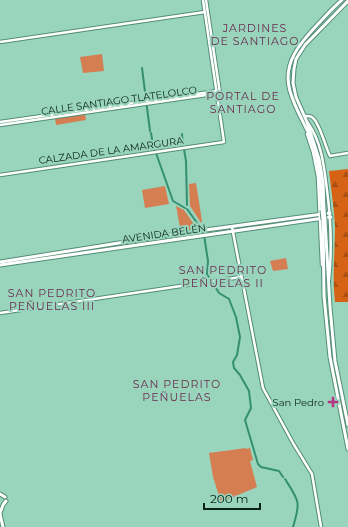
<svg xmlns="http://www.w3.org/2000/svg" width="348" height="527" viewBox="0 0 348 527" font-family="Montserrat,sans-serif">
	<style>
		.forest { fill: url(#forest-firs) }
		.park { fill: #d57e51 }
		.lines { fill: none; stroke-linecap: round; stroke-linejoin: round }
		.canal { stroke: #349071; stroke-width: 2 }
		.tertiary-casing { stroke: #538d77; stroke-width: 4.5 }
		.secondary-casing { stroke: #538d77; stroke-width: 5 }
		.tertiary { stroke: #fff; stroke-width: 2.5 }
		.secondary { stroke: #fff; stroke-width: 3 }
		.secondary-bridge-casing { stroke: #538d77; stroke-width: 5; stroke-linecap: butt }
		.secondary-bridge { stroke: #fff; stroke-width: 3 }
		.poi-dot { fill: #b53683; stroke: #99d5bd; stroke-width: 1.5 }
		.labels { text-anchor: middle; stroke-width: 4; stroke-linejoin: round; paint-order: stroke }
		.street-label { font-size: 10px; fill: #0a231a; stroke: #99d5bd }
		.poi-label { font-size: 10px; fill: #0a231a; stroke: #99d5bd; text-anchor: end }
		.neighbourhood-label { font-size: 11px; letter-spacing: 1px; fill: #6b2d50; stroke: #99d5bd }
	</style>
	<defs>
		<pattern id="forest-firs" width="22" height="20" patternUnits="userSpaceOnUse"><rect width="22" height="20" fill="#d66215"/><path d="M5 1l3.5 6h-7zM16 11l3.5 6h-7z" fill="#ac5012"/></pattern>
	</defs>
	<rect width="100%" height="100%" fill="#99d5bd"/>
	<!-- forest -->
	<path class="forest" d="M348,169V302H335C332,277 335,252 335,226C334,208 331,189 329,171Z"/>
	<!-- park -->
	<g class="park">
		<polygon points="102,54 104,71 83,73 80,57"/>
		<polygon points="85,114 86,120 56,125 55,118"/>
		<polygon points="196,183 202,221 201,223 190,206 189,184"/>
		<polygon points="165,186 169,204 145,208 142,190"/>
		<polygon points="176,206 184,210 198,230 181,233"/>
		<polygon points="286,258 288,269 273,271 270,261"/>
		<polygon points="246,448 246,449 250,448 253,460 250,461 257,487 221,502 213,477 209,453"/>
	</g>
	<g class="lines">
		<!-- canal -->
		<g class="canal">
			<polyline points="142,68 150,131"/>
			<polyline points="151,133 154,151"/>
			<polyline points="182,134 183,145"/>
			<polyline points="184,149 186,161 187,205"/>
			<polyline points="156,153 173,201 185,208"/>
			<polyline points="187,209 203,231"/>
			<polyline points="204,235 208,261 207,274 219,293 229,299 236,317 240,337 237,355 233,362 234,368 240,375 249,391 251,408 245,420 258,464 261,467 279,471 283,477"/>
			<path d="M285,479C299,501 301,501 293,527"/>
		</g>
		<!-- tertiary casing -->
		<g class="tertiary-casing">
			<g id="tertiary">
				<polyline points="0,42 205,12"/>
				<path d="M304,116C308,116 311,115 313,118C320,124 325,146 330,156L348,153"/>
				<polyline points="0,122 217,91"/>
				<path d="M308,123C322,143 324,166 327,190C331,220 332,249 329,280"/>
				<polyline points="0,125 220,93 206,0"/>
				<polyline points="307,134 313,152 318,177 322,265"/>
				<polyline points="0,175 224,142 203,0"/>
				<polyline points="232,227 263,388 293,443 312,474 321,527"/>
				<polyline points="0,313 241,277"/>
			</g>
		</g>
		<!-- secondary casing -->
		<g class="secondary-casing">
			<g id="secondary">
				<path d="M322,210C321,187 320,163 312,141C305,124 295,109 290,91C282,63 300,43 318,24C326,16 333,7 342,0"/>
				<polyline points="324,210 323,182 319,159 307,122 296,97 293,83 294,69 296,59 305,45 348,1"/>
				<polyline points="323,220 324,296 330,357 348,449"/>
				<polyline points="325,220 330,307 335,361 348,425"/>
				<polyline points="0,262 169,235 330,213"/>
				<polyline points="0,265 331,217"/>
				<polyline points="0,494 5,497"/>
				<polyline points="0,513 3,505 6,501"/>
				<polyline points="0,514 3,527"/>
			</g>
		</g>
		<!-- tertiary -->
		<use href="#tertiary" class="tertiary"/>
		<!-- secondary -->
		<use href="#secondary" class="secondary"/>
		<!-- secondary-bridge casing -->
		<g class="secondary-bridge-casing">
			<g id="secondary-bridge">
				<polyline points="322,210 323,220"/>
				<polyline points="324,210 325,220"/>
			</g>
		</g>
		<!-- secondary-bridge -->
		<use href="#secondary-bridge" class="secondary-bridge"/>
	</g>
	<!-- markers -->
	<path class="poi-dot" d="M331 396h4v4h4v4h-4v4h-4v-4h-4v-4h4z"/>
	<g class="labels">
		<!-- street labels -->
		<g class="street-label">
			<text transform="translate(119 100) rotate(-8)" y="4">CALLE SANTIAGO TLATELOLCO</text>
			<text transform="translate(111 150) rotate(-8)" y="4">CALZADA DE LA AMARGURA</text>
			<text transform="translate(164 233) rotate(-8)" y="4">AVENIDA BELÉN</text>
		</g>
		<!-- poi labels -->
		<g class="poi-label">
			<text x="324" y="406">San Pedro</text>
		</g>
		<!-- neighbourhood labels -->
		<g class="neighbourhood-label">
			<text x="255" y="32">JARDINES<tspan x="255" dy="13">DE SANTIAGO</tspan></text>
			<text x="243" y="100">PORTAL DE<tspan x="243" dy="13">SANTIAGO</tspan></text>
			<text x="223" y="274">SAN PEDRITO<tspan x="223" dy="13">PEÑUELAS II</tspan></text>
			<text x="52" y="297">SAN PEDRITO<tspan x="52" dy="13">PEÑUELAS III</tspan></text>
			<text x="177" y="388">SAN PEDRITO<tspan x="177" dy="13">PEÑUELAS</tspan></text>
		</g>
	</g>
	<!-- scale -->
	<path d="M204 503v6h56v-6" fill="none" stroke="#0a231a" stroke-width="2"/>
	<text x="210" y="503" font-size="12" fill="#0a231a" stroke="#99d5bd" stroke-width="3" paint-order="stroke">200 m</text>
</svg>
